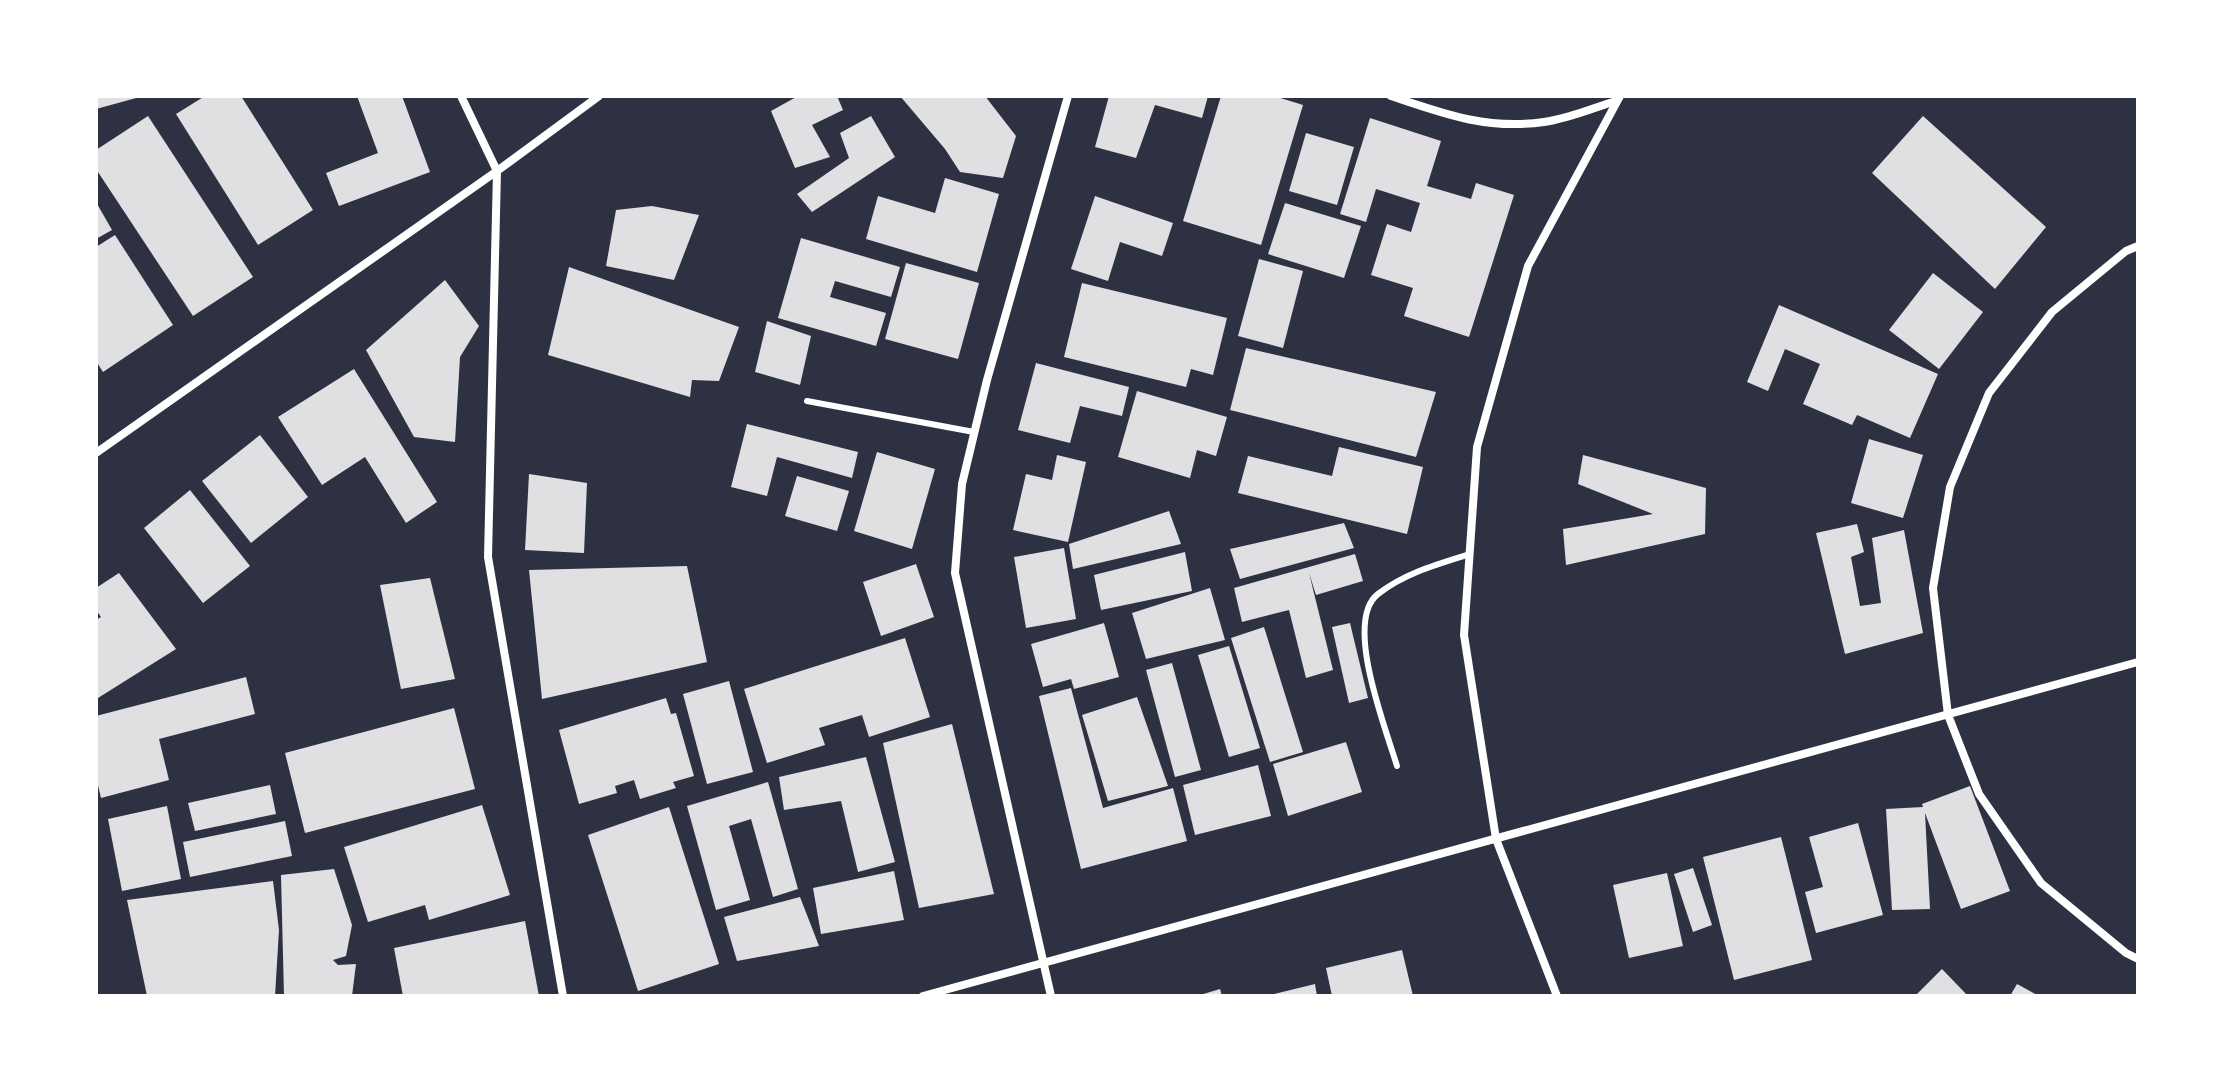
<svg xmlns="http://www.w3.org/2000/svg" width="2234" height="1092" viewBox="0 0 2234 1092" font-family="'Varela Round',sans-serif">
	<style>
		.building { fill: #e0e0e3 }
		.lines { fill: none; stroke-linecap: round; stroke-linejoin: round }
		.service { stroke: #fff; stroke-width: 6 }
		.minor { stroke: #fff; stroke-width: 8 }
	</style>
	<rect width="100%" height="100%" fill="#2d3142"/>
	<!-- building -->
	<g class="building">
		<polygon points="96,96 140,96 140,97 96,109"/>
		<polygon points="205,96 241,96 313,210 258,245 176,114"/>
		<polygon points="357,96 402,96 430,172 339,206 326,173 378,153"/>
		<polygon points="798,96 837,96 843,110 812,125 830,157 795,168 771,111"/>
		<polygon points="900,96 985,96 1016,136 1003,178 960,172 945,149"/>
		<polygon points="1109,96 1208,96 1202,118 1155,105 1136,158 1095,147"/>
		<polygon points="1221,96 1274,96 1303,105 1261,245 1183,221"/>
		<polygon points="148,116 253,277 193,316 96,169 96,150"/>
		<polygon points="871,116 895,157 812,212 797,194 849,158 840,133"/>
		<polygon points="1923,116 2046,227 1995,289 1872,173"/>
		<polygon points="1370,118 1441,141 1427,186 1471,199 1476,183 1514,195 1469,337 1404,316 1413,288 1371,275 1387,224 1411,232 1420,203 1376,189 1366,222 1340,214"/>
		<polygon points="1306,133 1354,147 1337,205 1289,191"/>
		<polygon points="945,178 999,194 977,272 866,239 878,196 935,213"/>
		<polygon points="1095,196 1173,223 1162,256 1120,242 1108,281 1071,269"/>
		<polygon points="96,202 112,230 96,239"/>
		<polygon points="1285,203 1361,226 1344,278 1268,254"/>
		<polygon points="652,206 699,215 674,280 606,266 616,210"/>
		<polygon points="115,235 173,325 103,372 96,361 96,247"/>
		<polygon points="801,238 900,267 891,297 835,281 830,297 886,313 876,346 778,318"/>
		<polygon points="1259,259 1303,271 1283,348 1238,336"/>
		<polygon points="906,263 979,283 958,359 885,339"/>
		<polygon points="569,267 739,327 719,381 692,380 690,397 548,355"/>
		<polygon points="1933,273 1983,312 1939,369 1889,330"/>
		<polygon points="445,280 479,326 460,357 455,442 414,437 366,350"/>
		<polygon points="1082,283 1227,318 1213,375 1191,369 1186,387 1064,357"/>
		<polygon points="1779,305 1938,374 1910,438 1857,415 1852,425 1803,404 1820,364 1785,349 1768,391 1747,382"/>
		<polygon points="767,321 811,336 800,385 755,372"/>
		<polygon points="1246,348 1436,392 1416,457 1230,410"/>
		<polygon points="1036,363 1129,387 1122,416 1080,406 1070,443 1018,430"/>
		<polygon points="354,369 437,502 406,523 365,457 322,485 278,417"/>
		<polygon points="1137,391 1227,417 1216,456 1197,450 1190,478 1118,457"/>
		<polygon points="747,424 858,452 852,478 777,457 767,496 731,487"/>
		<polygon points="260,435 308,497 251,543 202,481"/>
		<polygon points="1869,439 1923,455 1903,518 1851,503"/>
		<polygon points="1339,447 1423,467 1407,534 1238,493 1248,456 1332,476"/>
		<polygon points="877,452 935,469 912,549 854,531"/>
		<polygon points="1057,455 1086,462 1068,542 1013,530 1026,474 1052,480"/>
		<polygon points="1583,455 1706,488 1705,534 1566,565 1563,529 1653,514 1578,484"/>
		<polygon points="529,474 587,483 584,553 525,550"/>
		<polygon points="797,476 849,491 837,531 785,516"/>
		<polygon points="190,490 250,566 203,603 144,528"/>
		<polygon points="1169,511 1181,544 1073,569 1069,544"/>
		<polygon points="1344,523 1354,548 1240,579 1230,549"/>
		<polygon points="1857,524 1864,552 1851,557 1860,606 1881,603 1872,538 1904,530 1923,633 1845,654 1816,533"/>
		<polygon points="1064,548 1076,619 1026,628 1014,557"/>
		<polygon points="1185,552 1192,591 1101,610 1094,575"/>
		<polygon points="1355,554 1363,581 1316,595 1309,573 1333,670 1306,678 1289,610 1242,622 1234,588"/>
		<polygon points="916,564 934,617 881,636 863,582"/>
		<polygon points="687,566 707,662 542,699 529,570"/>
		<polygon points="119,573 176,649 98,698 96,694 96,620 101,617 96,610 96,588"/>
		<polygon points="430,578 455,679 401,689 380,585"/>
		<polygon points="1210,588 1225,640 1146,659 1132,613"/>
		<polygon points="1104,623 1119,677 1074,689 1071,679 1043,687 1031,644"/>
		<polygon points="1350,623 1368,698 1349,703 1332,627"/>
		<polygon points="1264,627 1303,752 1270,762 1231,638"/>
		<polygon points="905,638 930,717 869,737 862,715 819,728 825,745 767,763 744,689"/>
		<polygon points="1229,646 1260,748 1229,757 1198,655"/>
		<polygon points="1172,663 1201,770 1175,777 1146,670"/>
		<polygon points="246,677 255,714 159,739 169,780 101,798 96,777 96,716"/>
		<polygon points="729,681 753,772 707,784 683,694"/>
		<polygon points="1071,688 1103,808 1173,788 1187,841 1081,869 1039,696"/>
		<polygon points="1137,697 1168,786 1108,801 1082,715"/>
		<polygon points="666,698 671,714 676,713 694,776 673,782 676,788 640,799 634,780 615,786 617,793 579,804 559,730"/>
		<polygon points="454,708 475,789 305,833 285,753"/>
		<polygon points="952,724 994,894 919,908 883,743"/>
		<polygon points="1346,742 1362,792 1288,816 1273,764"/>
		<polygon points="866,757 895,862 858,872 841,801 784,810 779,777"/>
		<polygon points="1258,765 1271,816 1195,835 1183,785"/>
		<polygon points="768,782 798,889 773,897 751,819 729,826 750,900 716,910 687,806"/>
		<polygon points="270,785 276,814 195,831 188,803"/>
		<polygon points="1970,786 2010,891 1961,909 1925,813 1930,909 1892,910 1886,809 1923,807 1922,804"/>
		<polygon points="482,805 510,895 429,920 425,905 368,922 344,847"/>
		<polygon points="167,806 181,879 122,891 108,819"/>
		<polygon points="669,807 719,964 638,991 588,835"/>
		<polygon points="285,821 292,856 190,877 183,842"/>
		<polygon points="1858,823 1883,915 1816,933 1805,892 1823,887 1809,837"/>
		<polygon points="1781,837 1812,960 1734,980 1703,857"/>
		<polygon points="1693,868 1712,925 1693,932 1674,874"/>
		<polygon points="334,869 352,925 346,956 333,960 338,965 356,964 352,996 284,996 281,875"/>
		<polygon points="894,871 904,920 821,934 813,888"/>
		<polygon points="1667,873 1683,946 1629,958 1613,885"/>
		<polygon points="273,881 279,930 275,996 147,996 127,900"/>
		<polygon points="800,897 819,946 737,961 724,917"/>
		<polygon points="525,921 539,996 403,996 394,948"/>
		<polygon points="1402,950 1413,996 1332,996 1326,968"/>
		<polygon points="1942,969 1968,996 1915,996"/>
		<polygon points="1315,984 1317,996 1270,996 1270,995"/>
		<polygon points="2017,984 2039,996 2010,996"/>
		<polygon points="1220,989 1222,996 1201,996 1200,995"/>
	</g>
	<g class="lines">
		<!-- service -->
		<g class="service">
			<polyline points="807,401 974,432"/>
			<path d="M1397,766C1386,729 1343,621 1378,594C1405,573 1438,564 1470,554"/>
		</g>
		<!-- minor -->
		<g class="minor">
			<polyline points="461,96 497,171 488,557 563,996"/>
			<path d="M1391,96C1444,114 1487,130 1544,122C1568,119 1593,108 1616,101"/>
			<polyline points="2138,246 2126,251 2052,312 1989,393 1950,487 1933,588 1948,715 1979,794 2041,883 2126,953 2138,959"/>
			<polyline points="96,453 497,171 599,96"/>
			<polyline points="923,996 2138,662"/>
			<polyline points="1051,996 955,573 962,484 987,380 1068,96"/>
			<polyline points="1557,996 1496,839 1464,635 1477,447 1528,266 1620,96"/>
		</g>
	</g>
	<!-- border -->
	<rect width="2234" height="1092" fill="none" stroke="#ffffff" stroke-width="196"/>
</svg>
